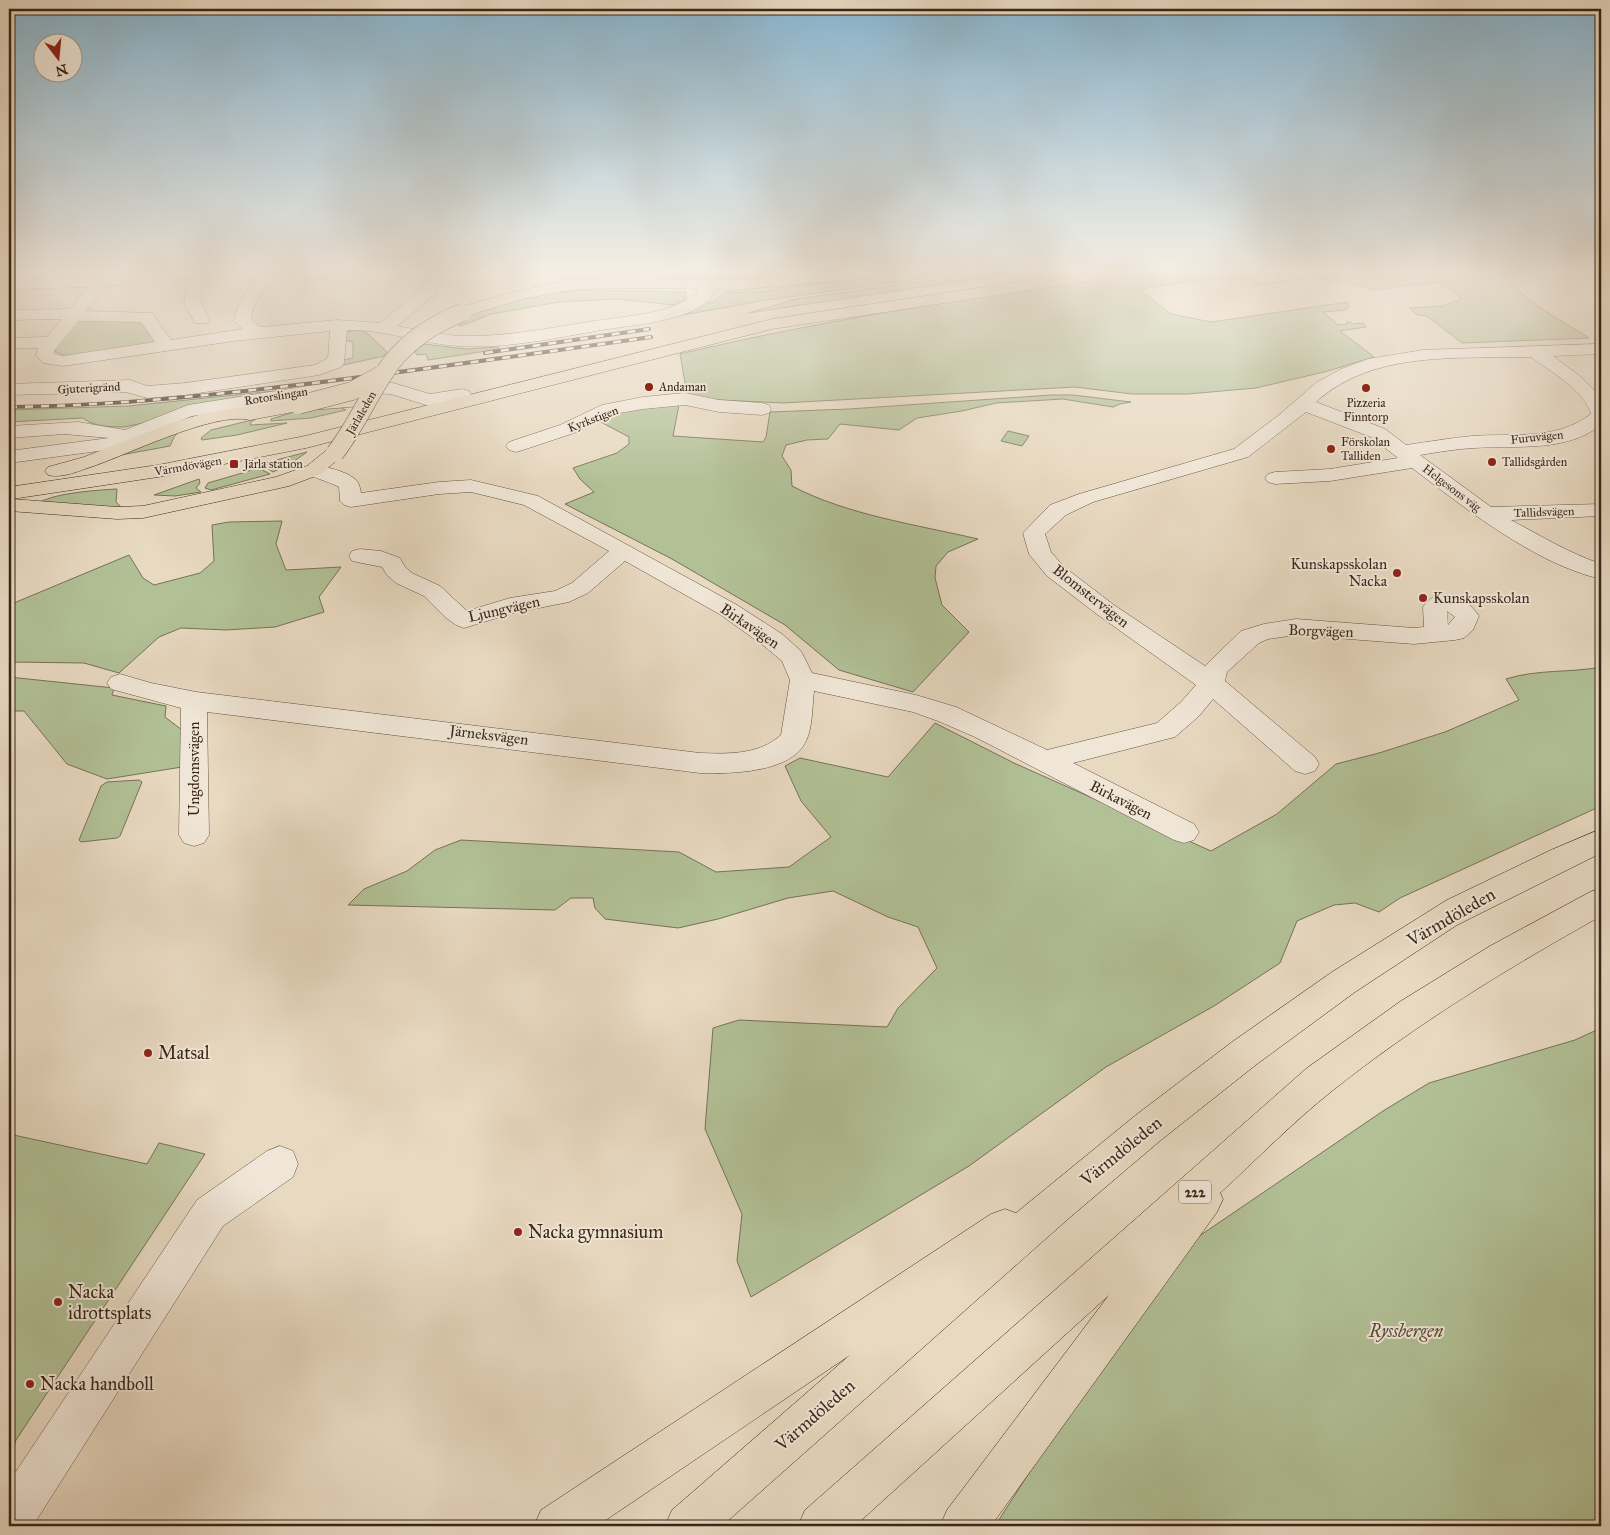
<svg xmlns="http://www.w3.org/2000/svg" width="1610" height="1535" viewBox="0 0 1610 1535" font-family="'IM FELL Great Primer',serif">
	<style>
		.green { fill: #b2c096; stroke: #757357 }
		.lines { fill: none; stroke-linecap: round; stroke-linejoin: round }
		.minor-casing { stroke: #645342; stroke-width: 1 }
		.major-casing { stroke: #382618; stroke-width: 1 }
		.highway-casing { stroke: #382618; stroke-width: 1 }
		.minor { fill: #f0e6d7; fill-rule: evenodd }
		.major { fill: #e8d9c1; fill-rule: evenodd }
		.highway { fill: #e8d9c1; fill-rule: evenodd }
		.rail-casing { stroke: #382618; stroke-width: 4 }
		.rail { stroke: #f0e6d7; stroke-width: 2.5; stroke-dasharray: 8; stroke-linecap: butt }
		.major-bridge-casing { stroke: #382618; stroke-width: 19; stroke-linecap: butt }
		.major-bridge { stroke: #e8d9c1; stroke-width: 18 }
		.poi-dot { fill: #8f2418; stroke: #f0e6d7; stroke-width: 2 }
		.labels { text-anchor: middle; stroke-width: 4; stroke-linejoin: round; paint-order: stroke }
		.far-poi-label { font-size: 12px; fill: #382618; stroke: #f0e6d7; text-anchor: start }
		.far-street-label { font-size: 12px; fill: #382618; stroke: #f0e6d7 }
		.shield { fill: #f0e6d7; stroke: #6f6051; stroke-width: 1 }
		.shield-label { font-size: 14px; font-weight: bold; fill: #382618 }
		.poi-label { font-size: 15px; fill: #382618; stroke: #f0e6d7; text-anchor: end }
		.street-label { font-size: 15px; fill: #382618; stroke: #f0e6d7 }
		.near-street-label { font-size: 18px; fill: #382618; stroke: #f0e6d7 }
		.near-poi-label { font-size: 18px; fill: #382618; stroke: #f0e6d7; text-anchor: start }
		.near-park-label { font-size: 18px; font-style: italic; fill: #564c38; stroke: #f0e6d7 }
	</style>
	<rect width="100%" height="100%" fill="#e8d9c1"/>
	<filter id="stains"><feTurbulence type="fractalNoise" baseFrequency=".004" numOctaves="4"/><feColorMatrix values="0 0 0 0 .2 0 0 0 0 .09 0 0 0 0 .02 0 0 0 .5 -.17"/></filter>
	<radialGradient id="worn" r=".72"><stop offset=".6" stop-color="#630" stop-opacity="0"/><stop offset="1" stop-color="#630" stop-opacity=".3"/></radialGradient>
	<!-- green -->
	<g class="green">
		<polygon points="634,270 631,275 622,278 593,277 562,280 562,277 604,274 606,271"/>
		<polygon points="671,270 766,270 765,272 769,277 674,279 670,275"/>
		<polygon points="941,270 984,270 767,300 650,321 704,302 714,302 725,292 765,292 779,288"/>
		<polygon points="1005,270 1037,270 748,313 796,299"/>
		<path d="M1166,270H1503C1522,302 1558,318 1589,338L1462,343L1427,316L1417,315L1409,308L1443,306L1461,299L1455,293L1438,283L1409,285L1375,290L1340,281L1309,278L1256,286L1242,277L1196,281L1139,289L1171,314L1211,322L1348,302V308L1345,310L1323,312L1338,325L1348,324L1346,322H1350L1353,324L1363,323L1366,327L1340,331L1374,357L1328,371L1256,388L1188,394H1132L1075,387L783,403L701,399L687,394L680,354C840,316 1003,293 1166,270Z"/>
		<path d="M585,290L681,292H686V299L674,305L615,299L559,302L491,314L461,326L453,323C493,301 540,294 585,290Z"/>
		<polygon points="141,319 156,338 153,344 65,356 54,351 75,323 80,320"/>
		<polygon points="359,330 367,333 387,352 384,356 339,366 343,360 353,358 353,342 344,340 346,332"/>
		<polygon points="424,344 466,349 499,347 499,349 428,360 426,354 417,355 415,352"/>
		<path d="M293,389L125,427C110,427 94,427 83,418L9,422V410L129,406Z"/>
		<path d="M1051,395H1073L1131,402L1120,404L1113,407L1063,399L996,403L962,411L917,418L899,430L840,424L828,439L807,440L786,445L782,456L791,470L792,486C847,515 918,525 978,539L948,552L936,566L935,578L942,605L969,632L913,692L839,670L785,625L672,559L565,504L594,492L580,479L573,468L617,453L629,444V437L597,420V418L632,408L679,405L673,436L763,442L766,437L770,412L849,409Z"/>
		<polygon points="339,407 346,410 311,418 271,421 271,419 298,411"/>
		<polygon points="256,419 251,422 250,425 287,423 237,435 202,440 201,438 211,430"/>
		<polygon points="181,430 174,437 170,446 121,455"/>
		<polygon points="1008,431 1029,436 1022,446 1001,441"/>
		<polygon points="307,452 293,462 273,472 261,464"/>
		<polygon points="255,466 270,474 211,490 205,488 208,483 249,471"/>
		<polygon points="199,479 200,483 196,488 201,492 175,496 154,495"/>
		<path d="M117,489L116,502L121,507L119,509L40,502C57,493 97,490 117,489Z"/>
		<polygon points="282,521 276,544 286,570 341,567 319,597 324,612 275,627 226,630 181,628 159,637 119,673 84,663 9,662 9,605 129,555 143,578 154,585 200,573 214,561 212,525 229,522"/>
		<path d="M1601,667V806L1400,898L1379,912L1355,903L1334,905L1297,921L1280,963L1214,1006L1106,1067L969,1166L751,1297L737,1261L742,1214L705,1129L713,1028L739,1020L887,1027L898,1008L937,968L918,927L888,917L833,891L788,898L718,919L678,928L605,919L595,908L593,898H571L555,910L348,905L364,889L407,871L435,850L461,840L679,852L716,872L789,867L831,837L801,801L785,766L800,758L888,777L935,723L1014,763L1211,851L1277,814L1336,764L1379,753L1445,732L1519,700L1506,679C1537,669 1570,673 1601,667Z"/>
		<polygon points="9,677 114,688 112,695 166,706 165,717 182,730 182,767 107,779 67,764 24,711 9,711"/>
		<polygon points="139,780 142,782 120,836 117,838 81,842 79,840 101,786 107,782"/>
		<polygon points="1601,1028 1601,1526 995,1526 1167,1258 1383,1111 1429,1083 1575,1040"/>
		<polygon points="9,1134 147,1164 159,1143 205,1154 16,1440 12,1451 9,1454"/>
	</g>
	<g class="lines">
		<!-- minor casing -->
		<g class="minor-casing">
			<g id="minor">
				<path d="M104,270H120L115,276L180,270H240L238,273L206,277C196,291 202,306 209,319L207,323H195L184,303L189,279L107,286L86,311L152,313L171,340L243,329L234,321C237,301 250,286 262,270H278C267,286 253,300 251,319L261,327L337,320L380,323L422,289L430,270H446L435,294L397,326C419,330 440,335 461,336C506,337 550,328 594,321C628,316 667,314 696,295L700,282H712L714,285C713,292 713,297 707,302C683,322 632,325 602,330C555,338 507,349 459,346C421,344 385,329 347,330L344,363L341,367L319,375L185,395L147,398L126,392L9,395V384L130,380L147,386L185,383L315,365L328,358L330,331L234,341L63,366L43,363L36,355L38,348H9V338L47,337L62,319L9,320V310L70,309L89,287L14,289L9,287V281L97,277ZM78,321L141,322L155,342L63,356L54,354V351Z"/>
				<polygon points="640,270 656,270 651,287 639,287 637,284"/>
				<path d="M1601,344V354L1553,356L1581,377L1601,397V425C1566,453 1515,445 1474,448C1456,449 1438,452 1420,455L1491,507L1601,504V516L1511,520C1541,536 1569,553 1601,564V579C1535,564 1465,508 1412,468L1330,481L1275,484L1268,482L1265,478L1268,474L1275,472L1330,469L1398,458L1371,437L1306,412L1248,457L1093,502L1066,515L1045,534L1051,552L1063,566L1114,605L1205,666L1241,631L1264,624L1296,619L1414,628L1424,627L1423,607C1438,584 1467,597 1479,616L1473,630L1464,638L1455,640L1414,644L1296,635L1268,639L1259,643L1227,672L1225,681L1315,757L1319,764L1315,771L1305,774L1295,771L1213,699L1199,716L1175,737L1073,763L1194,824L1199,832L1194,840L1184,843L1174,840L975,737L938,721L913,712L814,691C812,706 813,727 806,741C792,773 730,774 700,773L207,712L209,835L204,843L194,846L184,843L179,835L181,708L111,689L107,683L111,677L120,674L151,683L196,692L700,753C728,754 759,755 781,735L790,680L782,661L764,646L721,615L625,561L588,593L569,602L513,613L464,628L456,625L445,617L424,596L396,583L387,575L382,567L352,561L349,556L352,551L360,549L381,551L400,558L405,567L412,573L440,586L467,611L510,598L555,591L572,583L609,551L524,505L471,492L439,494L351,507L344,505L340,501L339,487C330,482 309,477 304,470L307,466C318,463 350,472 357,481C360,485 360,489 361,493L439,482L471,480L538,496L737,605L782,634L801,651L812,673L916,695L956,707L1047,750L1157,723L1181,702L1196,685L1098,615L1047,576L1029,554L1023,533L1050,505L1079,494L1234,449L1279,415L1317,382L1341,369L1368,359L1423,350ZM1531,357C1550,371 1585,391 1591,414C1556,441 1513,433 1472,436C1450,438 1428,442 1406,445L1385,429L1316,402C1373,350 1459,359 1531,357ZM1447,611L1455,617L1448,625Z"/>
				<polygon points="347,380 393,383 430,394 462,389 469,391 471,395 469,399 429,406 391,394 347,392 192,416 141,436 128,446 121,448 9,463 9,451 109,438 64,434 9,438 9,426 78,422 125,430 188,405"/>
				<polygon points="685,393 719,400 762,403 769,405 771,409 769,413 762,415 719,412 685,405 643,409 614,414 574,433 523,450 516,452 509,450 506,446 509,442 560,425 602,405 643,397"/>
				<polygon points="280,1146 293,1151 298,1164 293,1177 223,1226 34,1524 32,1526 9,1526 9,1482 197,1200 267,1151"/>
			</g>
		</g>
		<!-- major casing -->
		<g class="major-casing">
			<g id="major">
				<polygon points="844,270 904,270 902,273 896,275 747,289 599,288 570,290 523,299 463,317 457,316 455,312 457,308 514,292 570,280 599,278 747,279"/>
				<polygon points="1098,270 1138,270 1136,273 1130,275 772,329 306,448 158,477 12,499 117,507 143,506 276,477 307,466 328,449 335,447 342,449 345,453 321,474 289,486 143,518 117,519 9,511 9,487 158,465 305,436 772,319"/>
				<path d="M368,395L375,397L377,401L375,405L298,411L250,420C213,411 124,457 85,469C74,473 60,478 48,475L45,471L48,467L84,457L171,423L205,413L298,399Z"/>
			</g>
		</g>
		<!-- highway casing -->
		<g class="highway-casing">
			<g id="highway">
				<polygon points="1601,829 1601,853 1457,925 1355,992 1257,1064 1161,1140 1068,1219 722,1526 665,1526 672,1510 850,1355 597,1526 534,1526 541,1510 991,1214 1005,1209 1016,1213 1136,1115 1232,1042 1332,972 1447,900 1551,850"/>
				<path d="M1601,888V916C1508,968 1416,1024 1332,1091C1293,1122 1257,1159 1220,1193L1223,1199L1217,1212L991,1526H940L947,1510L1109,1295L855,1526H798L805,1510L1307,1068L1401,1001L1490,946L1590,892Z"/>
			</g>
		</g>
		<!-- minor -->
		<use href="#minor" class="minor"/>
		<!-- major -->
		<use href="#major" class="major"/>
		<!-- highway -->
		<use href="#highway" class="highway"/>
		<!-- rail casing -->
		<g class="rail-casing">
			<g id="rail">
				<polyline points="485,353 649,329"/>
				<path d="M9,407C111,406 213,395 314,383C427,369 539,353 651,337"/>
			</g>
		</g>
		<!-- rail -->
		<use href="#rail" class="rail"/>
		<!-- major-bridge casing -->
		<g class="major-bridge-casing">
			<g id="major-bridge">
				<polyline points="298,405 352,391 381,375"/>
				<path d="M335,453C357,425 370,391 392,362C410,339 436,323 463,312"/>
			</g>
		</g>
		<!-- major-bridge -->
		<use href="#major-bridge" class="major-bridge"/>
	</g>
	<!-- sky -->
	<linearGradient id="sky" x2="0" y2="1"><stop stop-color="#88b6d1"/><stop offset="0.56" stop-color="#f5eee3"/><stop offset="1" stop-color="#f5eee3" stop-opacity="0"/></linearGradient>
	<rect width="1610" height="485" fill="url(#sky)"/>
	<!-- markers -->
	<g class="poi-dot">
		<circle cx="649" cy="387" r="5"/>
		<circle cx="1366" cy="388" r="5"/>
		<circle cx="1331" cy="449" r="5"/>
		<circle cx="1492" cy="462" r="5"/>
		<rect x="229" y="459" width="10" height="10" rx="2.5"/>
		<circle cx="1397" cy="573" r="5"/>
		<circle cx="1423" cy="598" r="5"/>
		<circle cx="148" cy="1053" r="5"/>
		<circle cx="518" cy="1232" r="5"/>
		<circle cx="58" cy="1302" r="5"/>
		<circle cx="30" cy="1384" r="5"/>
	</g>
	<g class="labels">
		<!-- far-poi labels -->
		<g class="far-poi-label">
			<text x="659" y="391">Andaman</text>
			<text x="1366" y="407" text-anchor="middle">Pizzeria<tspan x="1366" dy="14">Finntorp</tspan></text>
			<text x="1341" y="446">Förskolan<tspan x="1341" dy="14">Talliden</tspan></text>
			<text x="1502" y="466">Tallidsgården</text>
			<text x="244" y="468">Järla station</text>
		</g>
		<!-- far-street labels -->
		<g class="far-street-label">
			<text transform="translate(89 388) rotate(-3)" y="4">Gjuterigränd</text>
			<text transform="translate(276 396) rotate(-9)" y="4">Rotorslingan</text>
			<text transform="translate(361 413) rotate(-60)" y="4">Järlaleden</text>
			<text transform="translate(593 419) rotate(-21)" y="4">Kyrkstigen</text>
			<text transform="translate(1537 437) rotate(-6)" y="4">Furuvägen</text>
			<text transform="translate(188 466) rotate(-10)" y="4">Värmdövägen</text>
			<text transform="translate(1452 488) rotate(37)" y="4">Helgesons väg</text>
			<text transform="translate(1544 512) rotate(-2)" y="4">Tallidsvägen</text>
		</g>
		<!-- shield labels -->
		<rect class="shield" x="1179" y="1180.5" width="32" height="23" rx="4"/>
		<g class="shield-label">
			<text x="1195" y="1197">222</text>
		</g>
		<!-- poi labels -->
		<g class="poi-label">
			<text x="1387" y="569">Kunskapsskolan<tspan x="1387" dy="17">Nacka</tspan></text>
			<text x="1433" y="603" text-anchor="start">Kunskapsskolan</text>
		</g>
		<!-- street labels -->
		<g class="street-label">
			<text transform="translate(1091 596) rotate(38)" y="5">Blomstervägen</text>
			<text transform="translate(504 609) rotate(-13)" y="5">Ljungvägen</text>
			<text transform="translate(750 626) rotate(34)" y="5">Birkavägen</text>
			<text transform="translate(1321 631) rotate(2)" y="5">Borgvägen</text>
			<text transform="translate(489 735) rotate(7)" y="5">Järneksvägen</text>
			<text transform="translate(194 769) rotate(-90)" y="5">Ungdomsvägen</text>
			<text transform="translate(1121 800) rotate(27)" y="5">Birkavägen</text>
		</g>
		<!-- near-street labels -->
		<g class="near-street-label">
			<text transform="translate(1451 917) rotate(-30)" y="6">Värmdöleden</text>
			<text transform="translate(1121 1151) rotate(-39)" y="6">Värmdöleden</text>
			<text transform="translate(815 1415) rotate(-41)" y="6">Värmdöleden</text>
		</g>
		<!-- near-poi labels -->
		<g class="near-poi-label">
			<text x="158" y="1059">Matsal</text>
			<text x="528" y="1238">Nacka gymnasium</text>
			<text x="68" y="1298">Nacka<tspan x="68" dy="21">idrottsplats</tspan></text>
			<text x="40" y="1390">Nacka handboll</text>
		</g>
		<!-- near-park labels -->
		<g class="near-park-label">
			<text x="1406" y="1337">Ryssbergen</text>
		</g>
	</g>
	<!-- margin -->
	<rect width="1610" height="1535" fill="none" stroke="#e8d9c1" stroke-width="30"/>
	<rect x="10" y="10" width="1590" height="1515" fill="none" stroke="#382618" stroke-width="2.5"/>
	<rect x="15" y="15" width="1580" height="1505" fill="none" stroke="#382618"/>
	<!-- north arrow -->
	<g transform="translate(58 58) rotate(164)"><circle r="24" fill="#f0e6d7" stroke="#a6998b"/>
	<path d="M0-4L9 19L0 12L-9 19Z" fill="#8f2418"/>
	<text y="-8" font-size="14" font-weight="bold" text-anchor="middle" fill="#382618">N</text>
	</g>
	<rect width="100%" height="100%" filter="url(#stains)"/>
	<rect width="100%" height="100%" fill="url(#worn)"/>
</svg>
